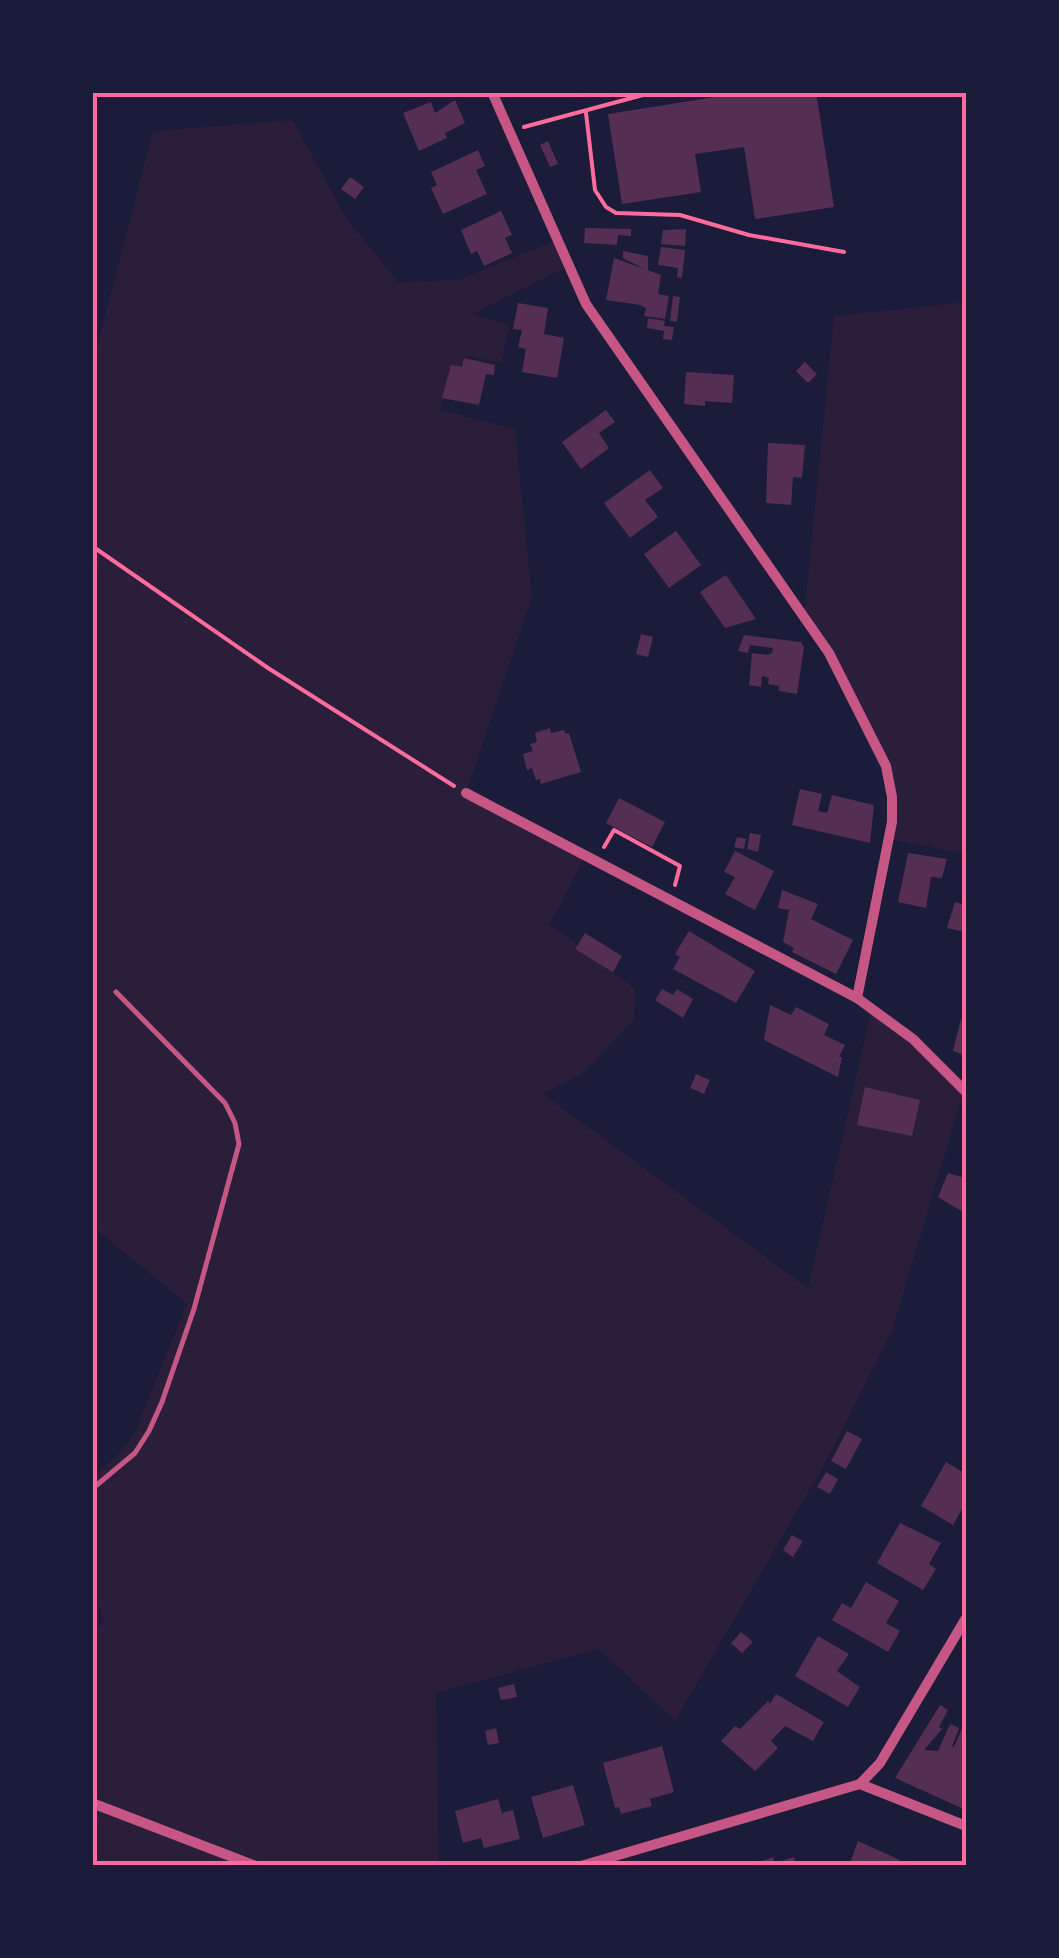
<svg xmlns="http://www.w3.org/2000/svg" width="1059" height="1958" viewBox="0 0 1059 1958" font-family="Raleway,sans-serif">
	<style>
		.green { fill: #2a1e3b }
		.building { fill: #542f53 }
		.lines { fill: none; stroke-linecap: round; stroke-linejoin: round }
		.path { stroke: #ff6b9d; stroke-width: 4 }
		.service { stroke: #c65784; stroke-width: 5 }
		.minor { stroke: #c65784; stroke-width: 10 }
		.neatline { fill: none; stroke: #ff6b9d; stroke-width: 4 }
	</style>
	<rect width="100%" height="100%" fill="#1b1b3a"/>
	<!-- green -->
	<g class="green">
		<polygon points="293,120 346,218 398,282 458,280 557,240 569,266 472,314 509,325 502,363 466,356 461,375 450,373 440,410 515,429 532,598 466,793 586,855 550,924 635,989 634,1020 583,1073 543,1094 808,1288 872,1007 964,1090 892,1331 827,1460 675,1721 599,1649 436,1693 439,1865 93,1865 92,1629 104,1624 93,1589 93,1477 116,1457 134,1434 187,1304 93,1227 93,362 153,131"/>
		<polygon points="966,302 966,854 889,839 886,766 804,617 834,316"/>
	</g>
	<!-- building -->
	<g class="building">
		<polygon points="747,92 816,92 834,207 755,219 744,147 695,154 701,192 622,204 608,114"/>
		<polygon points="455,100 465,123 445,133 447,138 419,151 403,113 431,102 435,113"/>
		<polygon points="548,141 558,164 550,167 540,145"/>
		<polygon points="478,150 485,166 476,170 487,194 443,214 431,188 437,185 431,172"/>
		<polygon points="350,177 364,187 355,199 341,189"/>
		<polygon points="501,211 512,235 505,238 512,253 484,266 477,251 471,254 461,230"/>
		<polygon points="585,228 631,229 631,236 618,235 617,245 584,243"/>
		<polygon points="686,229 685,246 661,244 663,230"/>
		<polygon points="661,247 685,250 682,278 677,277 678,268 658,265"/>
		<polygon points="623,251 648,256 648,271 623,258"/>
		<polygon points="614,258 661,275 658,294 669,296 665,319 644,316 646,308 640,305 606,300"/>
		<polygon points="673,296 680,297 677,322 670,321"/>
		<polygon points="518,303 548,308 544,334 564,338 557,378 522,372 526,349 518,347 522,330 513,329"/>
		<polygon points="648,318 665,321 664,326 674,327 672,340 663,339 664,331 647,328"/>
		<polygon points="464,358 495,365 494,375 486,374 479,405 442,398 451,365 462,367"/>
		<polygon points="805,362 817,374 808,383 796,371"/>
		<polygon points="686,372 734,375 732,403 705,401 705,406 684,404"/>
		<polygon points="606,410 615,422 599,433 609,448 581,469 562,442"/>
		<polygon points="768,443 805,445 802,478 793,477 791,505 766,503"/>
		<polygon points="650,470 663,488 645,500 658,517 630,538 604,503"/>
		<polygon points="676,531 701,565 669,588 644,554"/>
		<polygon points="726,575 756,619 725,628 700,592"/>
		<polygon points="641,634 653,637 648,657 636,654"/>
		<polygon points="744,635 801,642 804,647 797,694 779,691 779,686 768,684 769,678 762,676 761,687 749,685 752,653 767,655 772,653 773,648 750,645 748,653 738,651"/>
		<polygon points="550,728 551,733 564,730 566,734 569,733 581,772 541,784 540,779 536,780 532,768 527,770 523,754 533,751 530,744 537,742 535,733"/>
		<polygon points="800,789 822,794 818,811 827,813 832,795 874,805 870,843 792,825"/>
		<polygon points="619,798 665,822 652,847 606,823"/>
		<polygon points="750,833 761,835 758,852 747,849"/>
		<polygon points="737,837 746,839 744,849 734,847"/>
		<polygon points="735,851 774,871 755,910 725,894 735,877 724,872"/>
		<polygon points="908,853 947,859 942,878 931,877 926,908 898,902"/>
		<polygon points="782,890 818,904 811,919 853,940 836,974 792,952 794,948 783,942 789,910 778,908"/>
		<polygon points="955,902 966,905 965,932 947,928"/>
		<polygon points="689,931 755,971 736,1003 673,969 680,957 675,954"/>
		<polygon points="585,933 622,956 613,972 575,949"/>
		<polygon points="662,989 673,995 677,989 693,999 683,1018 655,1000"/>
		<polygon points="770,1005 791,1015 796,1007 829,1024 824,1035 845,1045 839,1057 842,1057 838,1077 764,1040"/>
		<polygon points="961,1019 966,1020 966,1056 953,1051"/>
		<polygon points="696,1074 710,1080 704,1094 690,1088"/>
		<polygon points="865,1087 920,1100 912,1136 857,1125"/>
		<polygon points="948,1173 966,1178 966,1214 938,1197"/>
		<polygon points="847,1431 862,1439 846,1469 831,1461"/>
		<polygon points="946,1462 966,1474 966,1502 953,1525 921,1506"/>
		<polygon points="826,1472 838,1479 830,1494 817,1487"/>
		<polygon points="900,1523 941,1543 929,1564 936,1569 923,1590 877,1563"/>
		<polygon points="792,1535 803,1541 793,1557 783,1550"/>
		<polygon points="866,1582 899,1601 886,1623 900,1631 888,1652 832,1620 842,1603 851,1608"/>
		<polygon points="741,1632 753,1642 742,1653 731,1643"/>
		<polygon points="818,1636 849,1654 837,1671 860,1687 848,1707 795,1676"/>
		<polygon points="514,1684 517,1697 501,1700 498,1688"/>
		<polygon points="776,1694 824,1722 813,1741 785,1726 771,1741 778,1748 755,1771 721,1741 735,1726 740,1729 768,1701 770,1704"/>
		<polygon points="940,1705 948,1710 939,1727 942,1729 924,1750 938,1751 950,1724 959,1728 952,1746 954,1747 966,1719 966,1810 895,1778"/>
		<polygon points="496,1728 499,1743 488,1745 485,1731"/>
		<polygon points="662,1746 674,1792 650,1799 652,1806 621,1814 619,1807 615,1808 603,1763"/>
		<polygon points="573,1785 585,1825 543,1838 531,1797"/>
		<polygon points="498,1799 502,1813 513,1810 520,1839 484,1848 481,1838 463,1843 455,1811"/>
		<polygon points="858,1841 900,1860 898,1866 849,1866"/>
		<polygon points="773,1857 775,1863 794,1857 796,1866 748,1866"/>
	</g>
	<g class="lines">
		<!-- path -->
		<g class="path">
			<polyline points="586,113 595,190 606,207 616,213 680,215 749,235 844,252"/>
			<polyline points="524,127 654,92"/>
			<polyline points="92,546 268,668 454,786"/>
			<polyline points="604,847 614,830 680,866 675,885"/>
		</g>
		<!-- service -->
		<polyline class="service" points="92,1489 135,1453 149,1431 162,1402 194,1309 239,1144 235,1123 225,1103 116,992"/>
		<!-- minor -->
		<g class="minor">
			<polyline points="492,92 586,304 829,653 886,766 892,797 892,822 857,998"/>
			<polyline points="466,793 857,998 913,1039 966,1092"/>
			<polyline points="860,1784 880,1763 966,1618"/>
			<polyline points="860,1784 966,1826"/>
			<polyline points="92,1803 256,1866"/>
			<polyline points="581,1866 860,1784"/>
		</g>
	</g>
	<!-- border -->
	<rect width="1059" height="1958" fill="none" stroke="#1b1b3a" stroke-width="190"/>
	<rect x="95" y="95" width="869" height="1768" class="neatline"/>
</svg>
